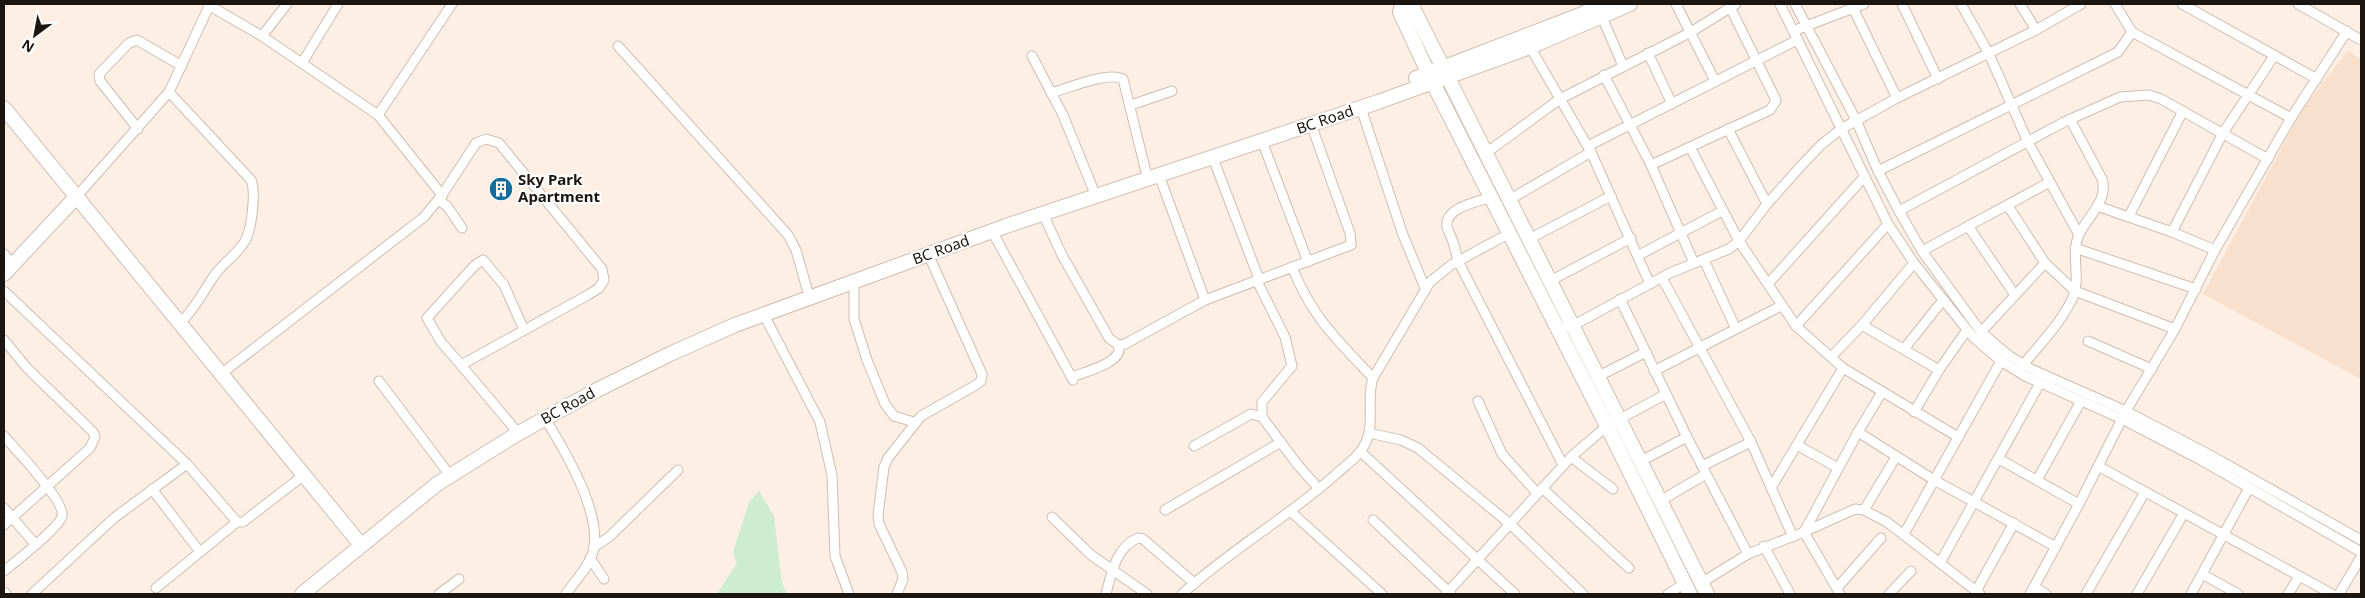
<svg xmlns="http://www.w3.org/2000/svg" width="2365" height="598" viewBox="0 0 2365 598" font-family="'Noto Sans',sans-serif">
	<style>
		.built { fill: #f8e0cd }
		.green { fill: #cdecd0 }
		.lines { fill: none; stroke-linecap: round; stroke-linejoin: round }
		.street-casing { stroke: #cfbeb1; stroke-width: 11 }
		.secondary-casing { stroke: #cfbeb1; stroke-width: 16 }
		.street { stroke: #fff; stroke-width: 9 }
		.secondary { stroke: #fff; stroke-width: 14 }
		.labels { text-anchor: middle; stroke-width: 4.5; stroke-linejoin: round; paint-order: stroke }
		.street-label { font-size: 15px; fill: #1c1612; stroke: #fff }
		.poi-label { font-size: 15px; font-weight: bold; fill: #1c1612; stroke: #fff; text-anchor: start }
	</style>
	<rect width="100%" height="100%" fill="#fdefe4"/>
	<!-- built -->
	<polygon class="built" points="2348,51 2361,59 2361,375 2359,378 2203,294 2303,108"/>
	<!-- green -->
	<polygon class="green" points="759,491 774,516 782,583 787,594 717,594 737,563 733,552 749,502"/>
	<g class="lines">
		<!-- street casing -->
		<g class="street-casing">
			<g id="street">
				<polyline points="1676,4 1715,81"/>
				<polyline points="1780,4 1888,224 1914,263 1973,337 2001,361 2025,376 2122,419 2201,460 2361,552"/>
				<polyline points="1795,4 1856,120 1878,171 1899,211 1922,251 1981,332 2008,355 2031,369 2126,411 2210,455 2361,540"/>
				<polyline points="1851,4 1897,98"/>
				<polyline points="1902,4 1938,79"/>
				<polyline points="1961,4 1989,54 2028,142 2079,235"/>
				<polyline points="2020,4 2036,30"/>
				<polyline points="2115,4 2132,32 2291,118"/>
				<polyline points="2182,4 2317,79"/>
				<polyline points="2298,4 2361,40"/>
				<polyline points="210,6 262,36 378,115 442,195 476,143 486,139 499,143 602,269 604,280 599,288 588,295 461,365 514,428"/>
				<polyline points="1602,17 1623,66"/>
				<polyline points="1793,31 1864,4"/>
				<polyline points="262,36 287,4"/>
				<polyline points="618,46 788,235 796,250 807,289"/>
				<polyline points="1530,47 1591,152 1650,284"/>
				<polyline points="1648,53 1672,104"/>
				<polyline points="1032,56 1063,115 1093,189"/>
				<polyline points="302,63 338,4"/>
				<polyline points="1604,75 1651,165 1694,263"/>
				<path d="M169,92L251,180C256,192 252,233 243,244C235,256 222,264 214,276C202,293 196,308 180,323"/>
				<path d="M1051,93C1069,88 1107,71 1123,79L1146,172"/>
				<polyline points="1131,105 1172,91"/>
				<polyline points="1361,108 1403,235 1425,288"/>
				<polyline points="378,115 452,4"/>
				<polyline points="138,129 100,81 99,74 129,43 137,40 182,66"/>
				<polyline points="1728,129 1767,204"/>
				<polyline points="1262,141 1308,262"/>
				<polyline points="1588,146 1797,40"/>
				<polyline points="1690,147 1739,241 1796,326 1843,368 1958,437"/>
				<polyline points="1486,153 1560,99 1691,32 1736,4"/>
				<polyline points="1213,158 1259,279 1257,281 1285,337 1292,366 1262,402 1262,417"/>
				<polyline points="1651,165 1770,110 1776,101 1774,96 1730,7"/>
				<polyline points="1878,171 2118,52 2132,32"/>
				<polyline points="1159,175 1205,300"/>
				<polyline points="442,195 441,202 447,206 462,228"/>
				<polyline points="77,196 169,92 210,4"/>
				<path d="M1492,197C1478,202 1444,207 1447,227C1448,232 1452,237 1453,242C1455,248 1456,254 1458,261L1563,465"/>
				<polyline points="1509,200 1591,152"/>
				<polyline points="2008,206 2045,263 2075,291 2175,329"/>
				<polyline points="2097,206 2172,232 2215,250"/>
				<polyline points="1899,211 2064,122 2120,97 2149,95 2161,99 2268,159"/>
				<polyline points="1043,214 1062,255 1109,338 1118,345 1125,344 1205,300 1351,245 1350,233 1311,124"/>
				<polyline points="2129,216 2183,111"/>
				<polyline points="1968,226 2015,295"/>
				<polyline points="992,231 1073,380"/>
				<polyline points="2172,232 2223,133 2274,56"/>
				<polyline points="1529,239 1611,196"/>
				<polyline points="2075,248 2196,289"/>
				<polyline points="1922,251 2048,183"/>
				<polyline points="4,254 13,265"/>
				<polyline points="1639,255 1722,211"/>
				<polyline points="1704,260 1736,329"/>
				<path d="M1292,267C1312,317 1337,340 1373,378"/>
				<polyline points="1662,278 1751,442 1793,537"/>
				<polyline points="854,281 854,319 867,360 885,404 894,416 914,422"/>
				<polyline points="1550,281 1631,238"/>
				<polyline points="1768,284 1865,176"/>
				<polyline points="4,291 187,464"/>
				<polyline points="1620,299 1687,437 1748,554"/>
				<polyline points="764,315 820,422 832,475 835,556 849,594"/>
				<polyline points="1862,325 1939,370"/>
				<polyline points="1796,326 1888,224"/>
				<polyline points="1559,329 1572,326 1670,273 1729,249 1739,241 1767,204 1800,167 1821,145 1841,129 1897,98 2036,30 2081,4"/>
				<polyline points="1981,332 2045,263"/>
				<polyline points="4,340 27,368 93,432 95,437 90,448 4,525"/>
				<polyline points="2088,341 2152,369"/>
				<polyline points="1904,349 1943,300"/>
				<polyline points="1831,357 1862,325 1914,263"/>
				<polyline points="461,365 441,342 427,318 475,265 483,260 504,285 524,330"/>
				<path d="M2023,365C2040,344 2062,322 2073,297C2081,279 2071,256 2078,237C2086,217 2109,202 2102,179L2070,119"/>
				<polyline points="1654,371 1781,306"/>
				<polyline points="221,374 424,217 442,195"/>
				<path d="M1072,377C1084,372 1126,362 1118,345"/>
				<polyline points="1597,377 1646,352"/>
				<polyline points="379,381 446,470"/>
				<polyline points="1478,401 1502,454 1537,493"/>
				<polyline points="1914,412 1939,370 1967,330"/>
				<path d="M546,420C565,451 603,514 593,552C589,567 574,582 566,594"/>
				<polyline points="1858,432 1934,480 2056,547"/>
				<polyline points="1369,433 1401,440 1418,448 1510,524 1583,594"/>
				<path d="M4,436C14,448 66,502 62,516C60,527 15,562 4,571"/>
				<polyline points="1797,445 1838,468"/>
				<polyline points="1194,446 1251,414 1262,417 1297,464 1319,489"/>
				<polyline points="1361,452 1515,594"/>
				<polyline points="1571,457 1613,489"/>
				<polyline points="1999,459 2079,504"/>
				<polyline points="1639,462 1687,437"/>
				<polyline points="1702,466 1751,442"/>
				<polyline points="2098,466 2332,594"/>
				<polyline points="2037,480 2081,401"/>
				<polyline points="1542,488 1629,568"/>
				<polyline points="1771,488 1843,368"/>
				<polyline points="152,489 200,552"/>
				<polyline points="1660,501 1706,474"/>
				<polyline points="4,508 35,544"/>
				<polyline points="1165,510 1281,442"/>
				<polyline points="1864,510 1896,457"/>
				<polyline points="1290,511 1382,594"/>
				<polyline points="1052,517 1091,555 1147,594"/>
				<polyline points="1373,520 1451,594"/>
				<polyline points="1904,534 2001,361"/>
				<polyline points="1764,546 1790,594"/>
				<polyline points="594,547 609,537 678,470"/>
				<polyline points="590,558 604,579"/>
				<polyline points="1940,563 2040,383"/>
				<polyline points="2202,574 2238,594"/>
				<polyline points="1701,583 1748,554 1804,532 1855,509 1864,510 1887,522 1980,594"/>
				<polyline points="2034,587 2046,594"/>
				<polyline points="156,588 237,522"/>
				<polyline points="1837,588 1881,538"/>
				<polyline points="1976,591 2014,523"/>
				<polyline points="4,592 6,594"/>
				<polyline points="32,594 114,518 187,464 237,522 243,522 304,475"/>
				<polyline points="439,594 459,579"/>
				<polyline points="897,594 903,579 902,572 879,524 878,515 884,467 888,458 921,416 976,385 981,381 982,374 929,256"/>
				<path d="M1106,594C1111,574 1116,547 1138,538L1143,539L1194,583"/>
				<path d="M1182,594C1230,550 1287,518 1335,475C1346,465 1360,456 1366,442C1375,422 1366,398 1373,378L1430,282L1451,265L1510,233"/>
				<polyline points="1446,594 1571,457 1607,426 1666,394"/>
				<polyline points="1668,594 1685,583"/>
				<polyline points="1840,594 1804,532 1858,432 1882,392"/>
				<polyline points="1889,594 1911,571"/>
				<polyline points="2030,594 2079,504 2126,411 2175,329 2215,250 2291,118 2347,31"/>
				<polyline points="2086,594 2145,492"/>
				<polyline points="2137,594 2184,513"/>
				<polyline points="2191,594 2249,488"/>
				<polyline points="2288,594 2299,577"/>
				<polyline points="2339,594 2361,557"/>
			</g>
		</g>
		<!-- secondary casing -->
		<g class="secondary-casing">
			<g id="secondary">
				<polyline points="1402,4 1400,12 1432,81 1607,426 1690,594"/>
				<polyline points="1411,4 1707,594"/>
				<polyline points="1416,78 1580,15 1603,4"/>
				<polyline points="4,108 361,545"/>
				<polyline points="4,274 77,196"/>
				<polyline points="302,594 437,484 517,434 597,390 670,354 735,325 1006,226 1378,102 1530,47 1630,4"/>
			</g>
		</g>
		<!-- street -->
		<use href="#street" class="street"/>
		<!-- secondary -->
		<use href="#secondary" class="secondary"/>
	</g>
	<!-- icons -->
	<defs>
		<g id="building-disc" transform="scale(1.25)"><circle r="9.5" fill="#146e9d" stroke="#fff"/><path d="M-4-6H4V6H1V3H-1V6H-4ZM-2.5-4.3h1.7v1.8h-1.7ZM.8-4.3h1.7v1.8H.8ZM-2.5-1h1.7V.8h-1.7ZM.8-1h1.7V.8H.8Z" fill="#fff"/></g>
	</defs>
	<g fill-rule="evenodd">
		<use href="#building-disc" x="501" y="189"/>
	</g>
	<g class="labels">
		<!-- street labels -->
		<g class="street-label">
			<text transform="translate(1325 120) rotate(-19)" y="5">BC Road</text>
			<text transform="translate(941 250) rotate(-20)" y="5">BC Road</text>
			<text transform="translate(568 406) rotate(-29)" y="5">BC Road</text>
		</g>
		<!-- poi labels -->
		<g class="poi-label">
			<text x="518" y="185">Sky Park<tspan x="518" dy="17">Apartment</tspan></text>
		</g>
	</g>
	<!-- border -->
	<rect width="2365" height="598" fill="none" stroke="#1c1612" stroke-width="10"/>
	<!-- north arrow -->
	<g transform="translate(35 35) rotate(212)" stroke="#ffffff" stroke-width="4" paint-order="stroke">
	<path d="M0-4L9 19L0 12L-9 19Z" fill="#1c1612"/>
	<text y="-8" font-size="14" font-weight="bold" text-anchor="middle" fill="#1c1612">N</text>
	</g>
</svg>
